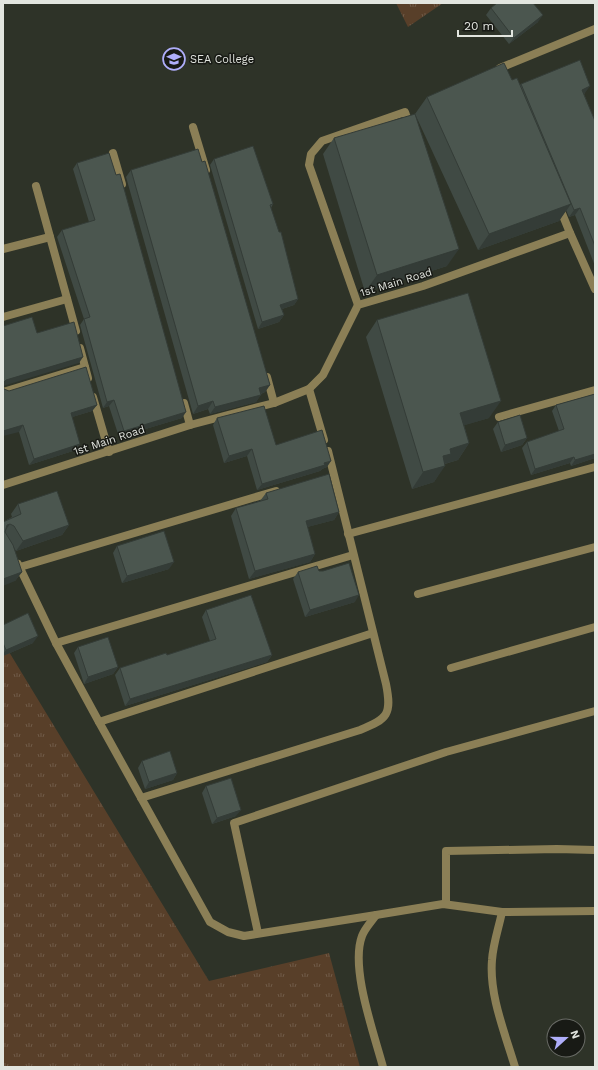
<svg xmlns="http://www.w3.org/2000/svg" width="598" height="1070" viewBox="0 0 598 1070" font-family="'Work Sans',sans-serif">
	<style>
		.grass { fill: url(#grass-tufts) }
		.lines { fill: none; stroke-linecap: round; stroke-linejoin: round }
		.minor { stroke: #8b7f56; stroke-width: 8 }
		.tertiary { stroke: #8b7f56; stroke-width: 8 }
		.wall { fill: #404a44 }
		.shaded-wall { fill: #343c37 }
		.building { fill: #4b564f; stroke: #343c37 }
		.labels { text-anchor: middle; stroke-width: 3; stroke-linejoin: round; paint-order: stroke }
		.poi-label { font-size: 11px; fill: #e2e5df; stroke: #181a15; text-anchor: start }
		.street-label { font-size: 11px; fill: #e2e5df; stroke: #181a15 }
	</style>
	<defs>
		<pattern id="grass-tufts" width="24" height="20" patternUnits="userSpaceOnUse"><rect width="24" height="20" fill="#583f29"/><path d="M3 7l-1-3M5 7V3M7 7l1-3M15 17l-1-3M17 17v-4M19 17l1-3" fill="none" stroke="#705b48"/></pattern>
	</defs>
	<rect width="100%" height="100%" fill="#2e3328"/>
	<!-- grass -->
	<g class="grass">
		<polygon points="396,3 443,3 408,27"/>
		<polygon points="3,642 209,981 329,953 360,1067 3,1067"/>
	</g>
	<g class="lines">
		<!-- minor -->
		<g class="minor">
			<polyline points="193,127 206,170"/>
			<polyline points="113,153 122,184"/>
			<polyline points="36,186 76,331"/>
			<polyline points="570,233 595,289"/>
			<polyline points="3,249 50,237"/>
			<polyline points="358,305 309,165 311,154 322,141 405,112 410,126"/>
			<polyline points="3,317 67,299"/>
			<polyline points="80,348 88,378"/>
			<polyline points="267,377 274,403"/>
			<polyline points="309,389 324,440"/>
			<polyline points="3,392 85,367"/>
			<polyline points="93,397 109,452"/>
			<polyline points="184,403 190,425"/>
			<polyline points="499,417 595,390"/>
			<polyline points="348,534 595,467"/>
			<polyline points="18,564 56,643 99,722 210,922 228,932 244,936 376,915"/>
			<polyline points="20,567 276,491"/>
			<polyline points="418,594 595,547"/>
			<polyline points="56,643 353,555"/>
			<polyline points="451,668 595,627"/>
			<polyline points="99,722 373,633"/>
			<path d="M141,798L360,730C388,719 392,714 386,684L328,451"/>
			<polyline points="446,904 446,851 557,849 595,850"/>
			<path d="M502,912C499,927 493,944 492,960C489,995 505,1033 515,1067"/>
			<polyline points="258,933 234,823 446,752 595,711"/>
			<path d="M383,1067C374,1033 350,968 362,936C365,928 372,921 376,915L443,904L502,912L595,911"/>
		</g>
		<!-- tertiary -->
		<g class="tertiary">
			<polyline points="501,72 500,68 595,29"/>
			<polyline points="3,485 190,425 274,403 309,389 323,375 358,305 423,286 570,233 559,206"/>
		</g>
	</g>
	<!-- wall -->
	<g class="wall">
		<polygon points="491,8 538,22 509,44 486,15"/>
		<polygon points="521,84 585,93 584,94 595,121 595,266 575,215 569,217 566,210 559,221 478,250 415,114 427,97 520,85"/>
		<polygon points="334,138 447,266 365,292 323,154"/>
		<polygon points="214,159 273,204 271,208 298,299 294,305 282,309 284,315 279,322 258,329 210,165"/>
		<polygon points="202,162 270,385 265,392 261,394 256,402 210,414 208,409 193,414 126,177 131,170"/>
		<polygon points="77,163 182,418 119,437 109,406 103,408 80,325 84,319 57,237 62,230 89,222 73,169"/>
		<polygon points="377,320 489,418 464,425 469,443 458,460 445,464 434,482 412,489 366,337"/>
		<polygon points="4,389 9,391 97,405 92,411 72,417 76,450 29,465 19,432"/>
		<polygon points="556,405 595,458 571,466 570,463 531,475 522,448 527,442 559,431 552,411"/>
		<polygon points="217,418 276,445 327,467 322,469 320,471 257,490 247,456 224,463 213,425"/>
		<polygon points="498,422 527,438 522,445 501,452 493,429"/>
		<polygon points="266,493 339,512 334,520 307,527 315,554 310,562 249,579 231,516 236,508 260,501"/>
		<polygon points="18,504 69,525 62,535 16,551 7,536 22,572 15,581 3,522 12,517 11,514"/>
		<polygon points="117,546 169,569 122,583 113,553"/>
		<polygon points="319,571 355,602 305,617 293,579 298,572"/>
		<polygon points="206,610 272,655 267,662 125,706 115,675 120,668 167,655 210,641 202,617"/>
		<polygon points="3,625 33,643 3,656"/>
		<polygon points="78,647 118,667 113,674 84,684 74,653"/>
		<polygon points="142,761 177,773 173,780 145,789 138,768"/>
		<polygon points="206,786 236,816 212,824 202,793"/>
	</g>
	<!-- shaded-wall -->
	<g class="shaded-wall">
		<polygon points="543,15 538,22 509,44 514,38"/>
		<polygon points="590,86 585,93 577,97 582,90"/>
		<polygon points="571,204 559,221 478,250 489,234"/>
		<polygon points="580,208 575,215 569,217 574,210"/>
		<polygon points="459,249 447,266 365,292 377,275"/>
		<polygon points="298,299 294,305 276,311 280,305"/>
		<polygon points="284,315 279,322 258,329 262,322"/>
		<polygon points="83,357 79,363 3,386 3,383 6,380"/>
		<polygon points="270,385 265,392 254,396 259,388"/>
		<polygon points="261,395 256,402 210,414 215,407"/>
		<polygon points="114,400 109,406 103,408 107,402"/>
		<polygon points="213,401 208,409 193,414 198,406"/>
		<polygon points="501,401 489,418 449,430 460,413"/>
		<polygon points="97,405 92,411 66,419 71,413"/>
		<polygon points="186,412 182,418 119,437 124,431"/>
		<polygon points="23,425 19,432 3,436 3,431"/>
		<polygon points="527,438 522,445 501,452 505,445"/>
		<polygon points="469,443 458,460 444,464 445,466 434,482 412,489 423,472 450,449"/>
		<polygon points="80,444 76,450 29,465 34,459"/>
		<polygon points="252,449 247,456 224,463 229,456"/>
		<polygon points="595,454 595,458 571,466 575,460"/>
		<polygon points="574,457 570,463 531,475 535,469"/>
		<polygon points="331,461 327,467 322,469 320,471 257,490 262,484"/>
		<polygon points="339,512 334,520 300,529 306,521"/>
		<polygon points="10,524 3,534 7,525"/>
		<polygon points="69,525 62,535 16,551 23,541"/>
		<polygon points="315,554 310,562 249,579 255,571"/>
		<polygon points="174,562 169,569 122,583 127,576"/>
		<polygon points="22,572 15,581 3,586 3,579"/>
		<polygon points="359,595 355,602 305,617 310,610"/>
		<polygon points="38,636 33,643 3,656 3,654 6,650"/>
		<polygon points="272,655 267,662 125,706 130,699"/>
		<polygon points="118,667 113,674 84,684 88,677"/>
		<polygon points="177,773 173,780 145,789 149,782"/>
		<polygon points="241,810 236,816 212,824 217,818"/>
	</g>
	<!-- building -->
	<g class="building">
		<polygon points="497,3 533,3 543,15 514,38 491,8"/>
		<polygon points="580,60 590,86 582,90 595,121 595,246 580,208 574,210 521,84"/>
		<polygon points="504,63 512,80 517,78 571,204 489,234 427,97"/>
		<polygon points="415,114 459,249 377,275 334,138"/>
		<polygon points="253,146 273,204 270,205 279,232 281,232 298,299 280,305 284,315 262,322 214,159"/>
		<polygon points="198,149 202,162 205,161 270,385 259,388 261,395 215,407 213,401 198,406 131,170"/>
		<polygon points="109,153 116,175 120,174 186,412 124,431 114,400 107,402 84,319 90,317 62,230 95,220 77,163"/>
		<polygon points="468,293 501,401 460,413 469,443 450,449 451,454 443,456 445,466 423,472 377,320"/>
		<polygon points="32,317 37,333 74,322 83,357 6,380 3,383 3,326"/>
		<polygon points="86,367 97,405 71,413 80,444 34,459 23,425 3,431 3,387 4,389 9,391"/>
		<polygon points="595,394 595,454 575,460 574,457 535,469 527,442 564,429 556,405"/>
		<polygon points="264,406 276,445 322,430 331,461 324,463 325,465 262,484 252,449 229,456 217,418"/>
		<polygon points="520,415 527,438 505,445 498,422"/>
		<polygon points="329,474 339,512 306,521 315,554 255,571 236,508 268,499 266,493"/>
		<polygon points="57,491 69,525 23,541 14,526 10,524 7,525 5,532 13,545 22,572 3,579 3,522 21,514 18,504"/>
		<polygon points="164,531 174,562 127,576 117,546"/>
		<polygon points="349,563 359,595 310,610 298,572 317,566 319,571 323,571"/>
		<polygon points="251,595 272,655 130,699 120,668 166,653 167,655 216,639 206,610"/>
		<polygon points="28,613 38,636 6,650 3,643 3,625"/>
		<polygon points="108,637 118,667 88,677 78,647"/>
		<polygon points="170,751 177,773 149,782 142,761"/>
		<polygon points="231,778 241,810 217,818 206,786"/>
	</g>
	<!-- icons -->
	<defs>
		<g id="university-ring" transform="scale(1.15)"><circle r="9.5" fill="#181a15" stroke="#afaefa" stroke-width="1.5"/><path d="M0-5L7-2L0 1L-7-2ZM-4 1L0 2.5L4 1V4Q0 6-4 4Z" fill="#afaefa"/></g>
	</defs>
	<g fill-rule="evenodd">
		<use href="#university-ring" x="174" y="59"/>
	</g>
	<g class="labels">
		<!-- poi labels -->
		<g class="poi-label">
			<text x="190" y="63">SEA College</text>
		</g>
		<!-- street labels -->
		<g class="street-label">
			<text transform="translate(396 282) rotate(-17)" y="4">1st Main Road</text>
			<text transform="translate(109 440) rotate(-18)" y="4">1st Main Road</text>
		</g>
	</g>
	<!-- border -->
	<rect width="598" height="1070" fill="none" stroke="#e2e5df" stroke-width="8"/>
	<!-- north arrow -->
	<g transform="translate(566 1038) rotate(69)"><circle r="19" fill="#181a15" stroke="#696b66"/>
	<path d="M0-3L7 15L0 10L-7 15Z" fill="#afaefa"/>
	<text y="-6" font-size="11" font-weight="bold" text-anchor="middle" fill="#e2e5df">N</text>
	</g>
	<!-- scale -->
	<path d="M458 30v6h54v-6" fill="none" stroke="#e2e5df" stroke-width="2"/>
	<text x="464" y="30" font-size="12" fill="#e2e5df" stroke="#181a15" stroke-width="3" paint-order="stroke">20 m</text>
</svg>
